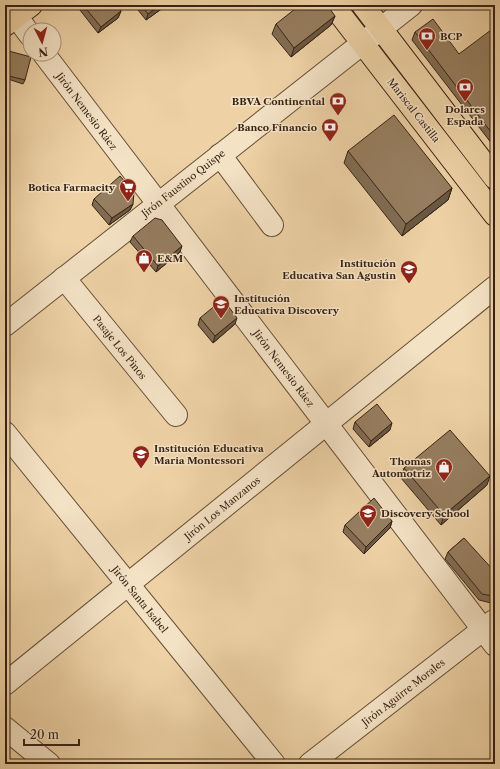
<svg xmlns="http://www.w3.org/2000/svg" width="500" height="769" viewBox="0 0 500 769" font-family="'Libre Caslon Text',serif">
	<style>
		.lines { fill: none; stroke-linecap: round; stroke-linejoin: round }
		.minor-casing { stroke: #654e38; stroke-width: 24 }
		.major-casing { stroke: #372214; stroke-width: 24 }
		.highway-casing { stroke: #372214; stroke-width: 24 }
		.minor { stroke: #f4e2c5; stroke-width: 22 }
		.major { stroke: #eed2a6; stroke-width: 22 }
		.highway { stroke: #eed2a6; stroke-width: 22 }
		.wall { fill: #816c53; stroke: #372214 }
		.shaded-wall { fill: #695843; stroke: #372214 }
		.building { fill: #967e60; stroke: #372214 }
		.labels { text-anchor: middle; stroke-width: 3; stroke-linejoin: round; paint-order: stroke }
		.poi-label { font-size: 10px; font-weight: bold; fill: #372214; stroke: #f4e2c5; text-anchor: start }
		.street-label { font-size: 10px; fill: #372214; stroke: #f4e2c5 }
	</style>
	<rect width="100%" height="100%" fill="#eed2a6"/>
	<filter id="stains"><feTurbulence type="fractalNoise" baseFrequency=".005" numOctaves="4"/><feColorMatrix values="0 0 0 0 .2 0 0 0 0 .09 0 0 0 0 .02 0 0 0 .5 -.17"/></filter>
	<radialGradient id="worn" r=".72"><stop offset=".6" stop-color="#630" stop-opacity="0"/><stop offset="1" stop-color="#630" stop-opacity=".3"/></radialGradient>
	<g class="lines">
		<!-- minor casing -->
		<g class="minor-casing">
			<g id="minor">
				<polyline points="8,5 30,35"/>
				<polyline points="44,54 495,645"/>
				<polyline points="220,155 272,225"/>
				<polyline points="64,278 176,415"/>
				<polyline points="5,325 411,5"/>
				<polyline points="5,433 274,764"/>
				<polyline points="5,684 495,287"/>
				<polyline points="5,728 49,764"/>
				<polyline points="310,764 494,621"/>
			</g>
		</g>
		<!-- major casing -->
		<g class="major-casing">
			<polyline id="major" points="5,25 31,5"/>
		</g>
		<!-- highway casing -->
		<g class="highway-casing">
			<g id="highway">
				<polyline points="333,5 495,215"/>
				<polyline points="363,5 495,178"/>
			</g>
		</g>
		<!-- minor -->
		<use href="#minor" class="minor"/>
		<!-- major -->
		<use href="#major" class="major"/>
		<!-- highway -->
		<use href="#highway" class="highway"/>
	</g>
	<!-- wall -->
	<g class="wall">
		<polygon points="76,5 116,5 121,11 118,18 98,33"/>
		<polygon points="134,5 167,5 146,20"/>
		<polygon points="335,16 331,25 291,57 272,34 276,24"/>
		<polygon points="415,32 459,54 493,60 495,141 492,144 412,40"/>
		<polygon points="5,50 25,80 23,84 5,78"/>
		<polygon points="348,151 452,188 448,200 402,236 344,163"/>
		<polygon points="94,199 133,204 130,210 109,225 92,205"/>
		<polygon points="133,236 180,252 156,272 130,242"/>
		<polygon points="200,318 235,324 213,343 198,325"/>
		<polygon points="355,422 390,430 369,447 353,429"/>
		<polygon points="404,468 487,485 441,525 401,478"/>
		<polygon points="392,521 390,528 364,554 343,532 345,525"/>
		<polygon points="464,538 495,599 491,603 479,600 445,559 448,552"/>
	</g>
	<!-- shaded-wall -->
	<g class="shaded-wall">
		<polygon points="160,5 167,5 146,20 148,14"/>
		<polygon points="121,11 118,18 98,33 101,27"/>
		<polygon points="335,16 331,25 291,57 294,48"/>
		<polygon points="495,53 495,58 487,64 490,56"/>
		<polygon points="494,136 495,136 495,141 492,144"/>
		<polygon points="452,188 448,200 402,236 406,224"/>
		<polygon points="133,204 130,210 109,225 112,218"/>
		<polygon points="182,246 180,252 156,272 158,266"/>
		<polygon points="237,318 235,324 213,343 215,336"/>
		<polygon points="392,423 390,430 369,447 371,441"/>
		<polygon points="490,476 487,485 441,525 444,515"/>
		<polygon points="392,521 390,528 364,554 366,547"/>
		<polygon points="495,594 495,599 491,603 493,596"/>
	</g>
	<!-- building -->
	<g class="building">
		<polygon points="83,5 116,5 121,11 101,27"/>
		<polygon points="141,5 160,5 148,14"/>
		<polygon points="300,5 327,5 335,16 294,48 276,24"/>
		<polygon points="433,19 459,54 495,27 495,53 490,56 495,63 495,136 494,136 415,32"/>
		<polygon points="5,50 31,57 25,80 5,75"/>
		<polygon points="394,115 452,188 406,224 348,151"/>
		<polygon points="120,176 134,192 133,204 112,218 94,199"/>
		<polygon points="155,218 162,220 182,246 158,266 133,236"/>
		<polygon points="223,299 237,318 215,336 200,318"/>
		<polygon points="377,404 392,423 371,441 355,422"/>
		<polygon points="450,430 490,476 444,515 404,468"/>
		<polygon points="374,498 392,521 366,547 345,525"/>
		<polygon points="464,538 495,572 495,594 493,596 482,594 448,552"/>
	</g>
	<!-- icons -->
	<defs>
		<g id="bank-pin" transform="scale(0.9)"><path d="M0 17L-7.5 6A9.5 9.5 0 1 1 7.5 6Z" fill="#8f2418" stroke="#f4e2c5"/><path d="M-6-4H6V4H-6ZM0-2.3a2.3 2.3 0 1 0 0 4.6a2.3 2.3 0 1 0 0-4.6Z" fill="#fff"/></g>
		<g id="supermarket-pin" transform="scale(0.9)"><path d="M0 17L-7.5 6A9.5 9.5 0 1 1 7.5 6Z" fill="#8f2418" stroke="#f4e2c5"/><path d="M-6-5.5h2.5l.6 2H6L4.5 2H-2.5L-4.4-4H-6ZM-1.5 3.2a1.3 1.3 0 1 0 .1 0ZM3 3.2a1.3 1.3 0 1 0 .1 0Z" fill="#fff"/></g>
		<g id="shop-pin" transform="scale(0.9)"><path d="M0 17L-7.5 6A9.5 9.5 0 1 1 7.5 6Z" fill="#8f2418" stroke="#f4e2c5"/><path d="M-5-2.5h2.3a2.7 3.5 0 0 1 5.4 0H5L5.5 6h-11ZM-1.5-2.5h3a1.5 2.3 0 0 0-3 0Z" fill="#fff"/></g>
		<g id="school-pin" transform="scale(0.9)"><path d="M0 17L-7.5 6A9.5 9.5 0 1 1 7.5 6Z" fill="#8f2418" stroke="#f4e2c5"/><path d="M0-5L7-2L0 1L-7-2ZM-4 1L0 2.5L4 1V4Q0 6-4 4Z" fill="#fff"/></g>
	</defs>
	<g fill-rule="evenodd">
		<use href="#bank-pin" x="427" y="36"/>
		<use href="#bank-pin" x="465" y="87"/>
		<use href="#bank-pin" x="338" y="101"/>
		<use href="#bank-pin" x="330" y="127"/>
		<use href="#supermarket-pin" x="128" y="187"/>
		<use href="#shop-pin" x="144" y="258"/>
		<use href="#school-pin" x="409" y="269"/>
		<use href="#school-pin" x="221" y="304"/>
		<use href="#school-pin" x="141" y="454"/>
		<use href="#shop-pin" x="444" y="467"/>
		<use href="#school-pin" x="368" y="513"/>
	</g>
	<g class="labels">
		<!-- poi labels -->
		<g class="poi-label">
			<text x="440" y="40">BCP</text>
			<text x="325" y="105" text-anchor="end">BBVA Continental</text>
			<text x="465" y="113" text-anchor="middle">Dolares<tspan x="465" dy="12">Espada</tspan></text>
			<text x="317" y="131" text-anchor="end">Banco Financio</text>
			<text x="115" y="191" text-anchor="end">Botica Farmacity</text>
			<text x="157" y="262">E&amp;M</text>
			<text x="396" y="267" text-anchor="end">Institución<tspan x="396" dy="12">Educativa San Agustin</tspan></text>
			<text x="234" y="302">Institución<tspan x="234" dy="12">Educativa Discovery</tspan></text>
			<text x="154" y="452">Institución Educativa<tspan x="154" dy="12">Maria Montessori</tspan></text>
			<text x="431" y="465" text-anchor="end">Thomas<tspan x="431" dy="12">Automotriz</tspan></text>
			<text x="381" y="517">Discovery School</text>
		</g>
		<!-- street labels -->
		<g class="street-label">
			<text transform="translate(414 110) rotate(52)" y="4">Mariscal Castilla</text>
			<text transform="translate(87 111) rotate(53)" y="4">Jirón Nemesio Ráez</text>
			<text transform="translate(183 183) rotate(-38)" y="4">Jirón Faustino Quispe</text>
			<text transform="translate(120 347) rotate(51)" y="4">Pasaje Los Pinos</text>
			<text transform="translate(284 368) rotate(53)" y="4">Jirón Nemesio Ráez</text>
			<text transform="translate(222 508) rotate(-39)" y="4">Jirón Los Manzanos</text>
			<text transform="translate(140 599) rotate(51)" y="4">Jirón Santa Isabel</text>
			<text transform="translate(403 692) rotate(-38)" y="4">Jirón Aguirre Morales</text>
		</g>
	</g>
	<!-- margin -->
	<rect width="500" height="769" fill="none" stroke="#eed2a6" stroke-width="20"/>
	<rect x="6" y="6" width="488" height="757" fill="none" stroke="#372214" stroke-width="2"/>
	<rect x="10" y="10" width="480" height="749" fill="none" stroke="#372214"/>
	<!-- north arrow -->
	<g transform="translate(42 42) rotate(174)"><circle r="19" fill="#f4e2c5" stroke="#a8957e"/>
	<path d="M0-3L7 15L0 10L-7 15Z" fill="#8f2418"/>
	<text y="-6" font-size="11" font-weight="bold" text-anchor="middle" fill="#372214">N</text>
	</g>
	<!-- scale -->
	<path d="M24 739v6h55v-6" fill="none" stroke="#372214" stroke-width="2"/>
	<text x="30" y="739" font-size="12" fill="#372214" stroke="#f4e2c5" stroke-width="3" paint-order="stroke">20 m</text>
	<rect width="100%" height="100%" filter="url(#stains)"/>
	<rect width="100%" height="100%" fill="url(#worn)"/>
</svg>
